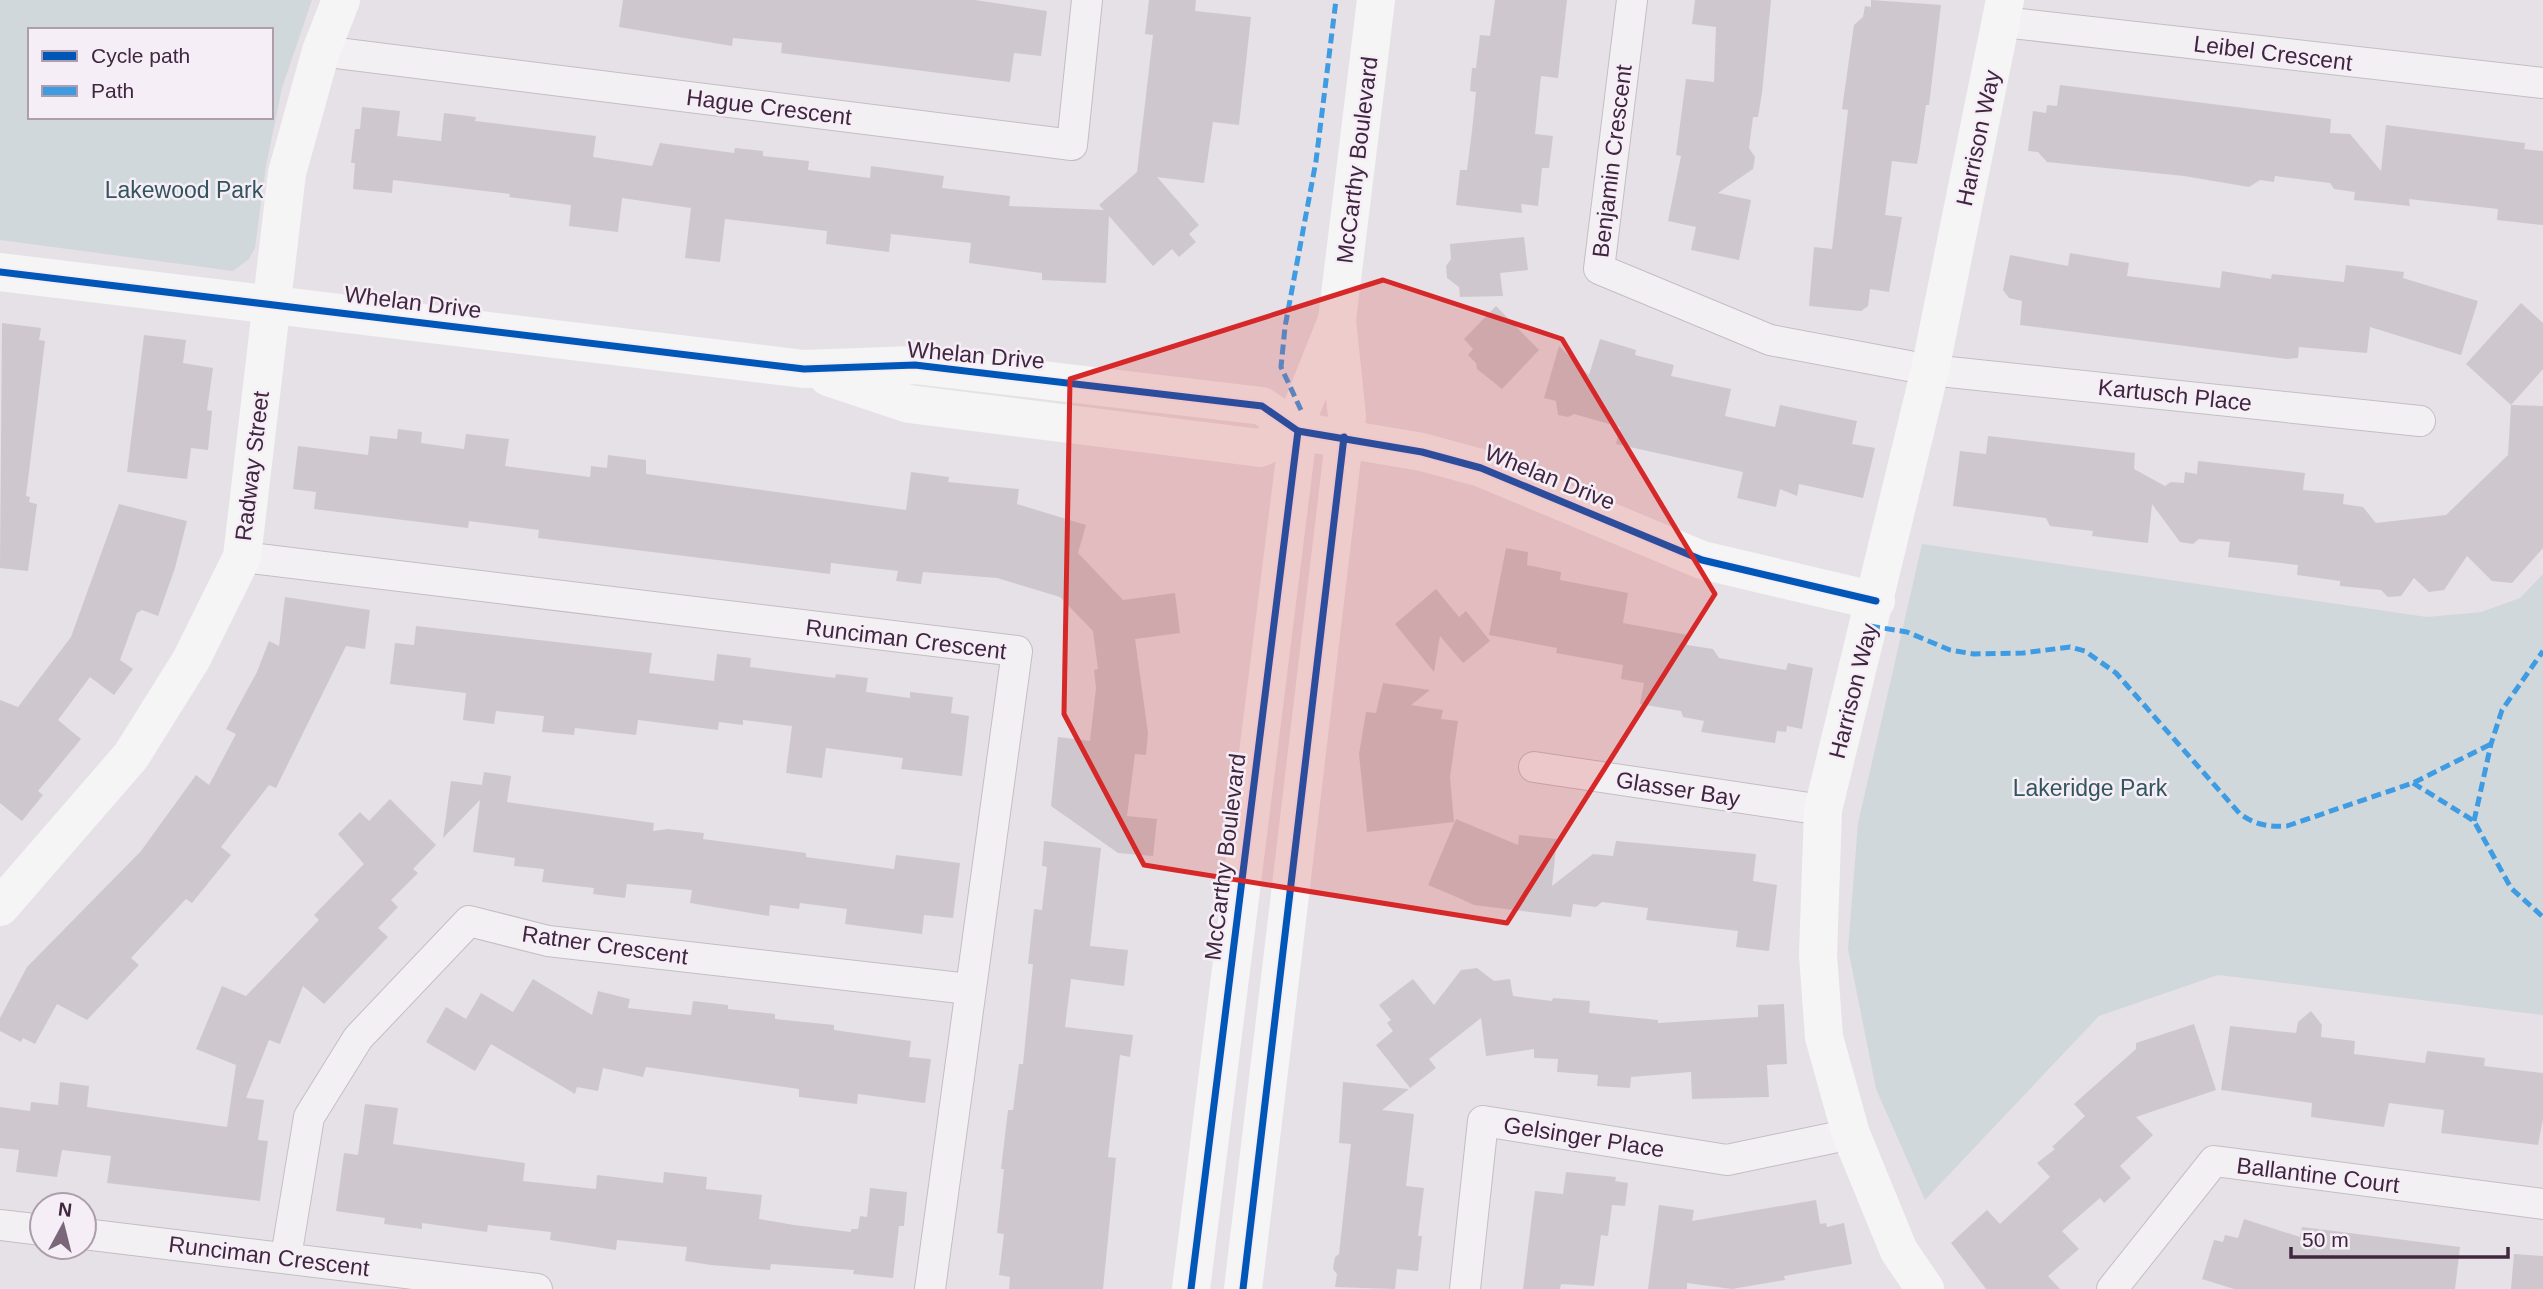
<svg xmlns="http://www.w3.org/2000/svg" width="2543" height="1289" viewBox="0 0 2543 1289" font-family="Helvetica,sans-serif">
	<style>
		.green { fill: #d1d8dc; fill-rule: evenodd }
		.building { fill: #cec8ce }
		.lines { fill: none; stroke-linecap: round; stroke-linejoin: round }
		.street-casing { stroke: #c4bec4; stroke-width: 32 }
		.street { stroke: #f3f0f3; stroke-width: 30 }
		.secondary { stroke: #f6f5f6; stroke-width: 38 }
		.quiet { stroke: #3f9ce3; stroke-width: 5; stroke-dasharray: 10 5; stroke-linecap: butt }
		.cycleway-casing { stroke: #f6eef6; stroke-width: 11 }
		.cycleway { stroke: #0057b8; stroke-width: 7 }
		.marked { fill: #d62828; fill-opacity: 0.2; stroke: #d62828; stroke-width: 5; stroke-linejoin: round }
		.labels { text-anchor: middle; stroke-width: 5; stroke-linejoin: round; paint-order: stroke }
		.street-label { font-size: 23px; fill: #412640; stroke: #f6eef6 }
		.park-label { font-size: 23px; fill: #32555e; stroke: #f6eef6 }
	</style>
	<rect width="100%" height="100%" fill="#e6e1e6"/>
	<!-- green -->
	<g class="green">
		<path d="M0,0H312L282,88L266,166L255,248L249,259L233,271L0,240ZM30,30H271V117H30Z"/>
		<polygon points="1922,544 2427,617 2481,612 2520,598 2543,574 2543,1015 2218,975 2099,1016 1925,1200 1876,1089 1848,949 1858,823"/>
	</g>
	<!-- building -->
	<g class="building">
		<polygon points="623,0 975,0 1047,11 1041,56 1014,53 1010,82 781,53 782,43 733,38 732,46 619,27"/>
		<polygon points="1149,0 1196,0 1195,11 1251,17 1239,125 1213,122 1204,183 1157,177 1199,225 1189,234 1196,242 1179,257 1172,249 1153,266 1109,216 1106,283 1042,280 1042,273 969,263 971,243 891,234 889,252 826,244 827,231 725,219 720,262 685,258 691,208 622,198 618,232 569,226 571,205 509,197 510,194 393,180 392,193 353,189 355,163 351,163 355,129 360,129 362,107 400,111 397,136 441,141 444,113 476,117 475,121 596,136 593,157 652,166 660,143 734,153 735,148 763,151 763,156 809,161 808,170 870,178 871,166 944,176 942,188 1010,196 1009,206 1104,210 1099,205 1137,172 1153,35 1145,34"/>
		<polygon points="1495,0 1567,0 1558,78 1541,76 1535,134 1553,136 1549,168 1542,168 1538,206 1521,204 1522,213 1456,205 1460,170 1467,170 1472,131 1476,92 1470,91 1472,68 1476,68 1480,35 1490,36"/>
		<polygon points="1695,0 1771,0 1762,93 1758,117 1753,117 1749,148 1755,157 1753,169 1718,193 1751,200 1739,260 1691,250 1696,227 1668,221 1681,156 1676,155 1686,79 1714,82 1716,27 1692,24"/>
		<polygon points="1871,0 1941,5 1929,105 1926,105 1919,154 1917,164 1892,161 1885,215 1902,217 1889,292 1870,289 1868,306 1861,311 1809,306 1814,247 1832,249 1848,110 1842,109 1854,25 1863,17 1865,6 1871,7"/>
		<polygon points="2060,85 2331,119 2330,133 2350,134 2381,171 2386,125 2525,143 2524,149 2543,151 2543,225 2497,220 2498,209 2409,199 2410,206 2354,200 2355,192 2334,189 2330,183 2275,176 2274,182 2260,180 2249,187 2184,176 2047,162 2038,152 2028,151 2033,111 2046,113 2047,105 2057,106"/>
		<polygon points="1524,237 1528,270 1500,273 1503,296 1460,297 1459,287 1447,278 1446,266 1451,259 1450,244"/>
		<polygon points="2070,253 2129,263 2127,276 2220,288 2222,271 2271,279 2272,274 2344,282 2346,265 2404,272 2403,278 2478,301 2461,355 2370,327 2367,353 2299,347 2298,358 2287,359 2020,325 2022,301 2009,298 2003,290 2010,255 2068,266"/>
		<polygon points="2521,303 2543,323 2543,369 2511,405 2466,364"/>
		<polygon points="1496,306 1539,350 1502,389 1477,369 1476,363 1468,355 1473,349 1464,339"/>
		<polygon points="2,323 41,328 39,340 45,341 26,496 30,497 29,502 37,504 28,571 0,568"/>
		<polygon points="144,335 186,340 183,363 213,368 207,410 212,411 208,450 191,448 187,479 127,472"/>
		<polygon points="1600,339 1636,350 1635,355 1674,365 1671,376 1731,389 1725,416 1775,427 1780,405 1857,421 1852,444 1875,448 1863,498 1799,484 1797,496 1780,489 1776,507 1737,498 1743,472 1616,444 1620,427 1574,414 1568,417 1558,415 1556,401 1544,398 1559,346 1589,375"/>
		<polygon points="2511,405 2543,406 2543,548 2512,583 2492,581 2467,556 2444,590 2429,592 2414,578 2401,596 2388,597 2381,590 2340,586 2340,581 2297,575 2298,565 2228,557 2230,542 2199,539 2193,544 2180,542 2152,504 2148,543 2092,536 2093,531 2050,526 2046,518 1953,506 1960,451 1986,454 1988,436 2135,453 2134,469 2165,486 2171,482 2184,483 2185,472 2197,474 2198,461 2305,473 2303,490 2344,494 2343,504 2363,507 2376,523 2446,515 2508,455"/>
		<polygon points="398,429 422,432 421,443 464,449 466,434 509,439 505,466 590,477 591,466 607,468 608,455 646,460 646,474 906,510 911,472 949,477 948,482 1019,489 1017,504 1086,525 1078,553 1123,600 1175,593 1180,633 1135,639 1148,733 1146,755 1135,754 1127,816 1157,819 1153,856 1118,853 1051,806 1058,737 1090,741 1096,688 1094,670 1098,669 1093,631 1060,597 997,578 923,572 921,584 896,581 898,571 831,563 830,574 538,538 539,530 469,521 468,528 314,509 316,492 293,489 298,446 368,455 370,436 397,439"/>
		<polygon points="119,504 187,521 175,568 158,616 142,610 137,613 120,660 133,669 114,695 90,677 58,720 81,739 38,791 43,795 22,821 0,803 0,700 18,707 71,637"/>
		<polygon points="1506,548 1528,552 1527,565 1561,572 1560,580 1628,593 1623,623 1688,635 1687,645 1713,649 1719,658 1786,670 1788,663 1813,668 1802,729 1787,726 1786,732 1777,731 1775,743 1701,732 1704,721 1683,717 1681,711 1640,704 1644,683 1621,679 1623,665 1556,653 1557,648 1489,635"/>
		<polygon points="1436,589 1459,617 1466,611 1490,641 1463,663 1440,636 1434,672 1395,624"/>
		<polygon points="285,597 370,610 365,649 346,646 276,788 269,785 221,847 231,855 192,903 186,899 131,958 139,965 87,1020 57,1004 35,1044 23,1038 21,1042 0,1031 0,1018 27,967 141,851 196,775 209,785 236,734 226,729 257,672 269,641 279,646"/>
		<polygon points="416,626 652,653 649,673 714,681 717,654 751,658 750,667 835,678 836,674 868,678 866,692 910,698 910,692 953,697 951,713 969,716 962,776 901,769 903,758 826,748 822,778 786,773 792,726 743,720 743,725 719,722 718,730 638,720 636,735 575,728 574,735 542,732 544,716 496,711 494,724 463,720 466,693 390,684 395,643 414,645"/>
		<polygon points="1383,683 1430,690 1411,705 1443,710 1441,719 1458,721 1450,777 1454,822 1367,832 1359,754 1366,712 1376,713"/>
		<polygon points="484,772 511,776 507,802 654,823 653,831 668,829 704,833 703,839 806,853 806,857 894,869 896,855 960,863 953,918 924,915 922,934 845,924 847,909 800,903 799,909 770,905 769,916 690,903 692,890 627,884 625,898 593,894 594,888 542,882 544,869 514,866 515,858 473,852 480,800 443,838 451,781 482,785"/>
		<polygon points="390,799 436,845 413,869 418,873 391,900 398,907 378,928 388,937 324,1004 303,986 280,1044 269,1040 246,1098 264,1100 258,1140 268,1141 260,1201 107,1183 111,1156 62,1150 57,1177 16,1172 19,1150 0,1148 0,1107 30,1111 31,1102 58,1105 60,1082 89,1086 87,1107 227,1127 236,1065 196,1049 222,986 246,996 319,920 314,915 364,864 338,834 360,812 369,821"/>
		<polygon points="1456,819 1518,845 1519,835 1557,839 1552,886 1593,854 1613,856 1616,841 1756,854 1753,881 1777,885 1769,951 1736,947 1738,931 1646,920 1648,908 1602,902 1596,907 1573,904 1571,917 1474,905 1459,898 1428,885"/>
		<polygon points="1044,841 1101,848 1090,946 1128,950 1124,986 1071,979 1065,1027 1133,1035 1130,1057 1120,1055 1108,1157 1116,1158 1103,1289 1009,1289 1010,1277 999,1275 1004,1234 997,1233 1004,1169 1001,1169 1008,1110 1013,1110 1019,1064 1023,1064 1033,964 1028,964 1034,909 1042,910 1047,867 1042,866"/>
		<polygon points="1477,968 1494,981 1510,979 1513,996 1552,1001 1553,998 1590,1001 1589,1013 1658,1020 1658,1023 1758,1017 1758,1005 1784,1004 1787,1064 1767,1065 1769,1097 1692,1099 1691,1072 1631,1077 1630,1088 1597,1086 1598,1075 1557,1072 1558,1059 1534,1058 1534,1049 1486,1056 1481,1018 1429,1059 1436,1068 1410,1088 1376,1045 1393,1031 1387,1023 1391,1020 1379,1005 1413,979 1434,1005 1461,970"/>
		<polygon points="533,979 592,1015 598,991 630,999 628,1008 691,1015 693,1001 728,1005 728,1009 775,1014 775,1019 834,1025 834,1030 911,1041 909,1057 931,1059 925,1103 858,1094 857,1104 799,1097 799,1089 646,1067 643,1077 603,1068 598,1091 577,1087 575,1094 491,1044 475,1071 426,1042 446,1007 466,1019 481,993 513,1012"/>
		<polygon points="2311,1011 2322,1025 2321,1037 2355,1041 2354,1054 2425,1063 2427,1051 2485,1058 2484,1066 2543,1073 2543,1119 2538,1145 2441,1133 2444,1110 2389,1103 2384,1127 2311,1117 2312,1103 2221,1090 2230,1026 2296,1033 2298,1022"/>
		<polygon points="2194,1024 2216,1090 2136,1117 2153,1135 2120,1166 2131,1178 2104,1203 2100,1198 2062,1231 2079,1249 2048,1276 2060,1289 1986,1289 1951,1243 1987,1210 2000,1224 2050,1177 2037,1163 2055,1149 2052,1147 2085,1116 2074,1104 2136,1049 2136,1043"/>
		<polygon points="1343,1082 1409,1089 1382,1110 1414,1114 1406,1186 1424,1188 1418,1236 1422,1236 1418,1271 1397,1269 1395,1289 1335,1287 1337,1274 1333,1269 1335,1257 1339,1254 1351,1144 1339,1143"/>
		<polygon points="365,1104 398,1108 393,1144 525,1163 523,1181 596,1189 597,1175 663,1183 664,1172 707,1177 706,1189 762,1195 759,1219 794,1225 851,1232 851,1229 858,1229 860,1216 867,1217 870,1188 907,1192 904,1226 899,1226 893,1278 853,1274 854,1270 771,1264 770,1270 711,1265 685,1261 687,1247 617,1240 616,1250 550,1240 551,1232 488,1225 487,1232 422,1223 422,1229 384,1224 385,1218 336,1211 344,1153 358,1155"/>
		<polygon points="1566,1172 1616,1177 1615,1181 1628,1183 1625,1206 1612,1205 1608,1236 1601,1235 1594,1286 1561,1284 1560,1289 1523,1289 1535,1191 1563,1194"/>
		<polygon points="1816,1200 1820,1224 1826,1223 1827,1227 1844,1223 1852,1264 1784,1276 1785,1280 1732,1289 1687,1283 1687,1289 1648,1289 1659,1205 1694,1210 1692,1221"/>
		<polygon points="2244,1219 2300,1237 2302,1227 2460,1247 2455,1289 2234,1289 2202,1279 2214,1240 2223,1242 2225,1235 2238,1238"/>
		<polygon points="2514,1254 2543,1256 2543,1289 2511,1289"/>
	</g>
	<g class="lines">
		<!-- street casing -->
		<g class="street-casing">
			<g id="street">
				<polyline points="1632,0 1599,269 1770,340 1930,370 2420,421"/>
				<polyline points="2003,22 2543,83"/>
				<polyline points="321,51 1072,145 1087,0"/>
				<polyline points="242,557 1017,651 930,1289"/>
				<polyline points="1534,767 1823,810"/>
				<polyline points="0,1225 42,1230"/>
				<polyline points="84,1234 537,1289"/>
				<polyline points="286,1257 309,1117 358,1038 469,921 548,941 969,989"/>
				<polyline points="1465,1289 1483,1121 1727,1160 1851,1134"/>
				<polyline points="2112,1289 2214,1161 2543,1204"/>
			</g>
		</g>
		<!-- street -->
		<use href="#street" class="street"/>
		<!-- secondary -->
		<g class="secondary">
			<polyline points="0,272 804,369 915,365 1262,406 1298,431 1422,452 1481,468 1702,560 1876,601"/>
			<polyline points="828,377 909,404 1260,448 1298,431"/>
			<polyline points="0,907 131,756 191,660 242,557 287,173 321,51 341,0"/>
			<polyline points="1191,1289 1301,410 1335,325"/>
			<polyline points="1243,1289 1347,416 1337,320 1376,0"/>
			<polyline points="1925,1289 1899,1251 1851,1134 1824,1037 1818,955 1823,810 1930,370 2005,0"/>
		</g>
		<!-- quiet -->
		<g class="quiet">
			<polyline points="1301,410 1281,367 1285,327 1316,161 1336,0"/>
			<path d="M1870,626L1907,632L1950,650L1974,654L2023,653L2070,647L2085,651L2116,673L2240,814C2256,825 2268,827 2287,826L2413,783L2491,744"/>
			<polyline points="2413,783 2474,821 2511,888 2543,917"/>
			<polyline points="2474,821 2491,744 2502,710 2543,651"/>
		</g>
		<!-- cycleway casing -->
		<g class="cycleway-casing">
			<g id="cycleway">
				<polyline points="0,272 804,369 915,365 1262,406 1298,431 1422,452 1481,468 1702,560 1876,601"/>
				<polyline points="1191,1289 1298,431"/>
				<polyline points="1243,1289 1344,437"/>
			</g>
		</g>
		<!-- cycleway -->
		<use href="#cycleway" class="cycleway"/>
	</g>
	<!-- marked area -->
	<path class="marked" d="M1383,280L1562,339L1715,594L1507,923L1144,865L1064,714L1070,379Z"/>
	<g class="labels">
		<!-- street labels -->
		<g class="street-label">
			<text transform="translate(2273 53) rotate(7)" y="8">Leibel Crescent</text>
			<text transform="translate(769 107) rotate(7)" y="8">Hague Crescent</text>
			<text transform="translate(1978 138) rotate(-78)" y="8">Harrison Way</text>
			<text transform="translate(1357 160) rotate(-83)" y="8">McCarthy Boulevard</text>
			<text transform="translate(1612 161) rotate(-83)" y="8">Benjamin Crescent</text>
			<text transform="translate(413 302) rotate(7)" y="8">Whelan Drive</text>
			<text transform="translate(976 355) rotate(5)" y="8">Whelan Drive</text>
			<text transform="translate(2175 395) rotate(6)" y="8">Kartusch Place</text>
			<text transform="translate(252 466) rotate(-83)" y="8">Radway Street</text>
			<text transform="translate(1550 477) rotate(22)" y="8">Whelan Drive</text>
			<text transform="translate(906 639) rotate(7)" y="8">Runciman Crescent</text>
			<text transform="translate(1853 691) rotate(-76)" y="8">Harrison Way</text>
			<text transform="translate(1678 789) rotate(9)" y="8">Glasser Bay</text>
			<text transform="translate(1225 857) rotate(-83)" y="8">McCarthy Boulevard</text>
			<text transform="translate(605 945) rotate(8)" y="8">Ratner Crescent</text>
			<text transform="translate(1584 1137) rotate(9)" y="8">Gelsinger Place</text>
			<text transform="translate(2318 1175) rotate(7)" y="8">Ballantine Court</text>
			<text transform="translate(269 1256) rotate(7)" y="8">Runciman Crescent</text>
		</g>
		<!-- park labels -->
		<g class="park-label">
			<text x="184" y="198">Lakewood Park</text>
			<text x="2090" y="796">Lakeridge Park</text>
		</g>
	</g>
	<!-- legend -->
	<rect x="28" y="28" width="245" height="91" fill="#f6eef6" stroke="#ae9ead" stroke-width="2"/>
	<rect x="42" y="51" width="35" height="10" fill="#0057b8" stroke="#ae9ead" stroke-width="2"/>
	<text x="91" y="63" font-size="21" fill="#412640">Cycle path</text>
	<rect x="42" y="86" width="35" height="10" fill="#3f9ce3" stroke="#ae9ead" stroke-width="2"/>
	<text x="91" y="98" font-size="21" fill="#412640">Path</text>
	<!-- north arrow -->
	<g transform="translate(63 1226) rotate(7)"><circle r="33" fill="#f6eef6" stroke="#ae9ead" stroke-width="2"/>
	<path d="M0-5L12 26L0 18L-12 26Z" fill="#7b677a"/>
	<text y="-10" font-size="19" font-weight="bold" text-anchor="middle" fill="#412640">N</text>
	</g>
	<!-- scale -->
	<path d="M2291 1247v10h217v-10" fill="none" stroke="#412640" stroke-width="3.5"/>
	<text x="2302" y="1247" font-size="21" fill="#412640" stroke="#f6eef6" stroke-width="5" paint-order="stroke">50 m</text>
</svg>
